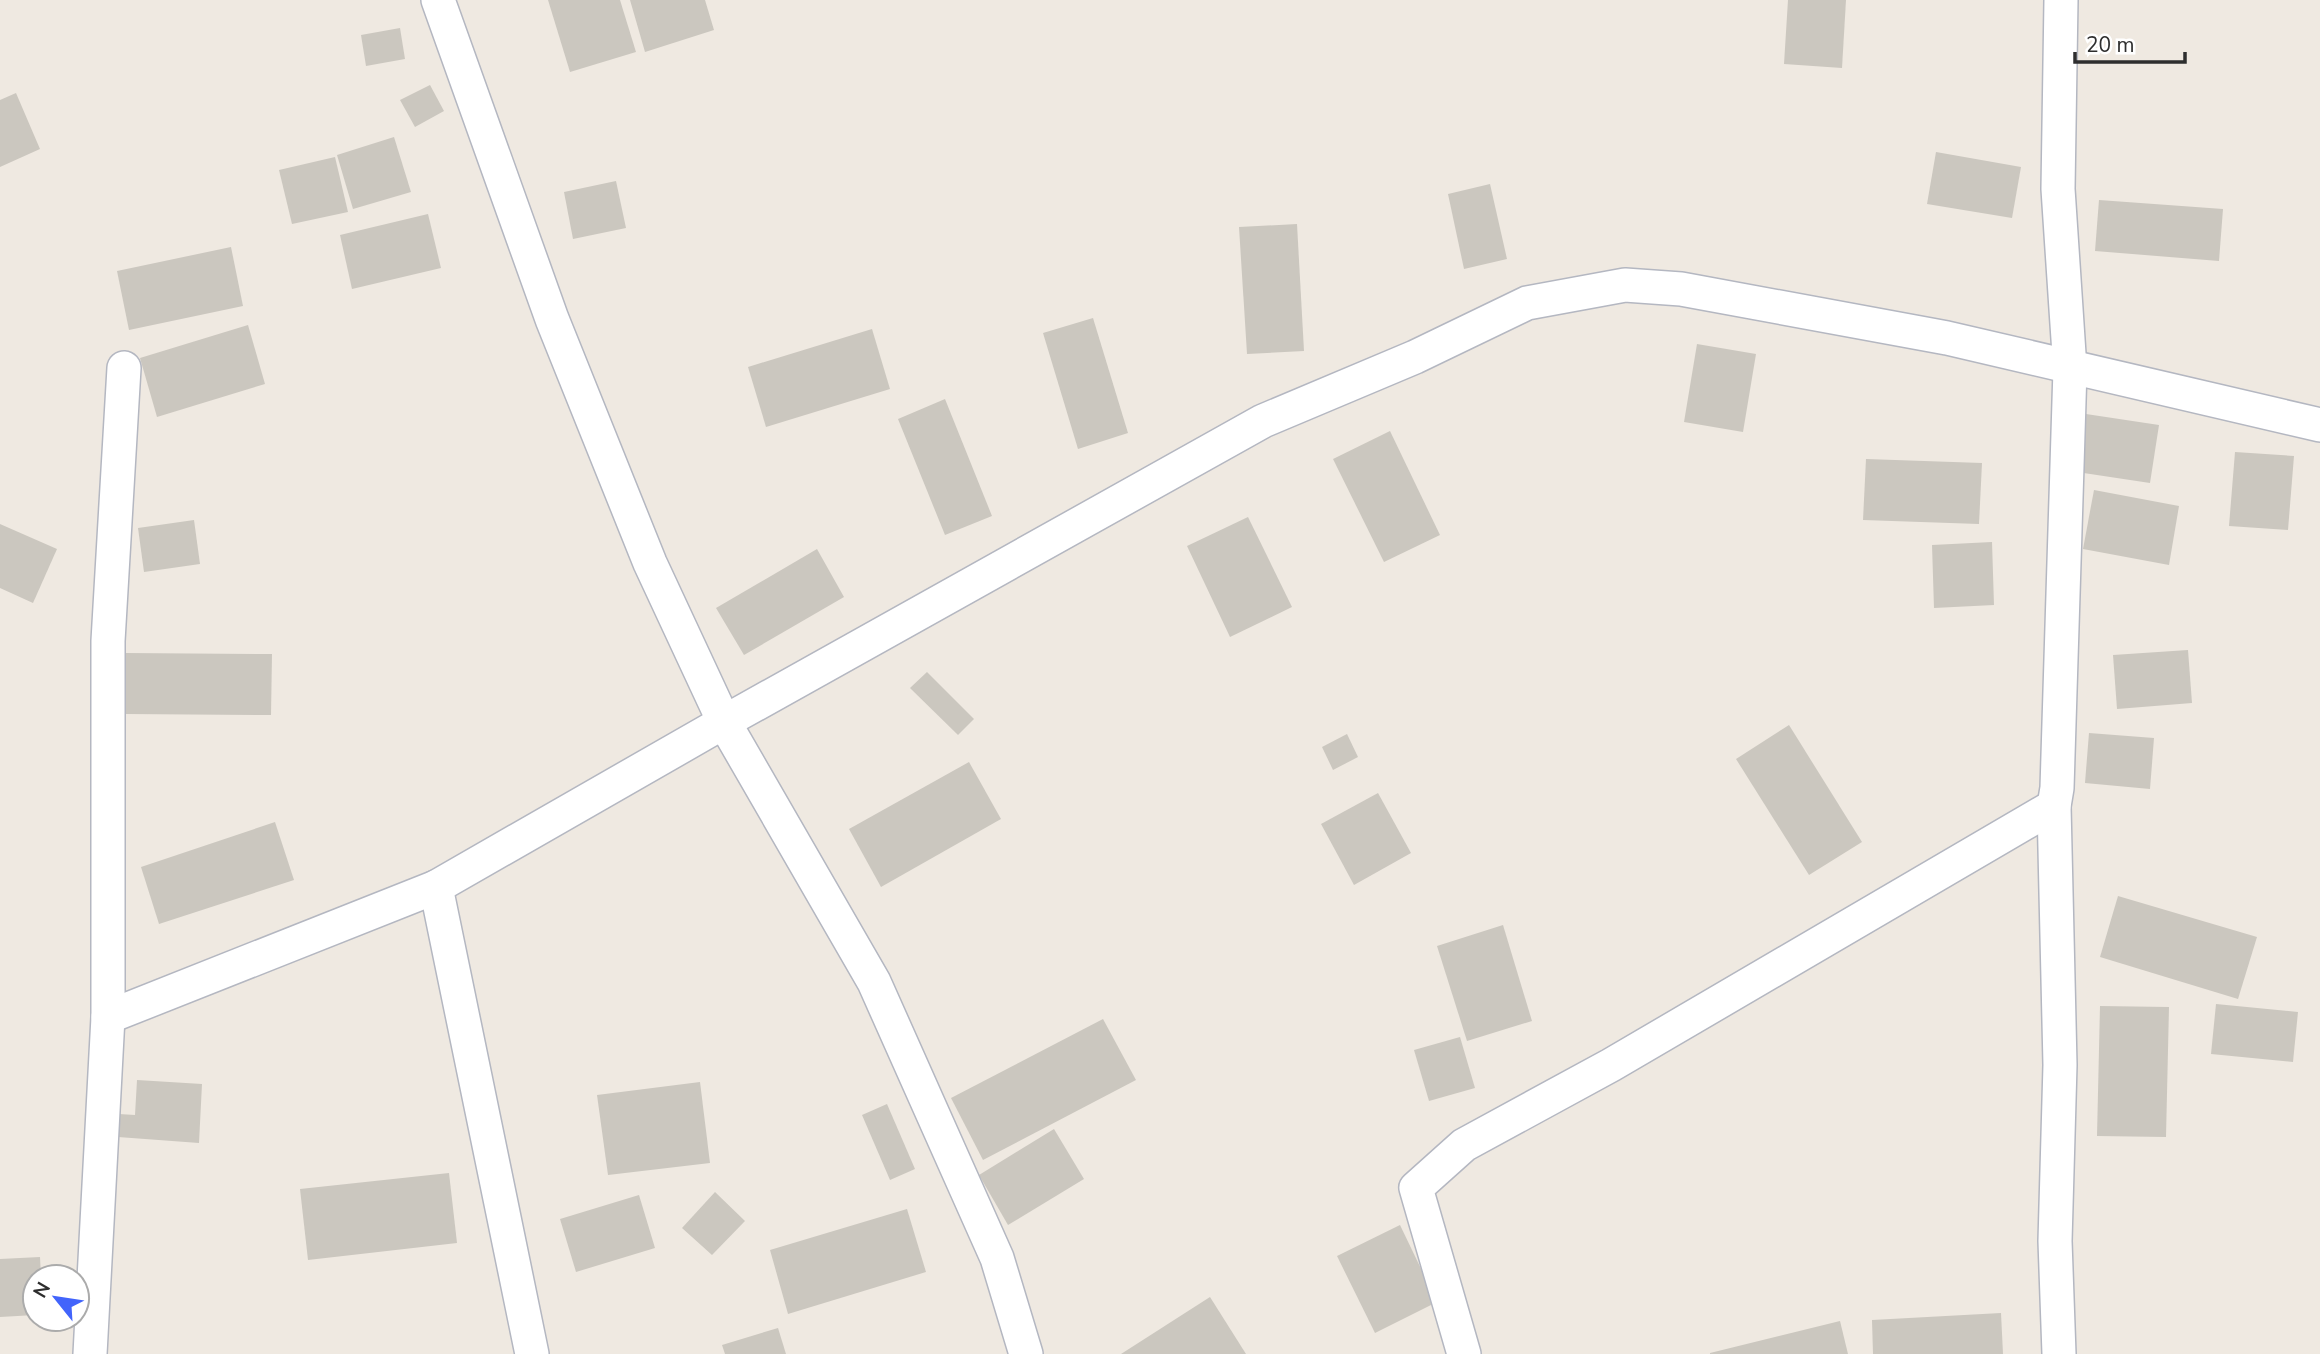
<svg xmlns="http://www.w3.org/2000/svg" width="2320" height="1354" viewBox="0 0 2320 1354" font-family="'Nunito Sans',sans-serif">
	<style>
		.building { fill: #cbc7bf }
		.lines { fill: none; stroke-linecap: round; stroke-linejoin: round }
		.minor-casing { stroke: #b4b7c1; stroke-width: 36 }
		.minor { stroke: #fff; stroke-width: 33 }
	</style>
	<rect width="100%" height="100%" fill="#efe9e1"/>
	<!-- building -->
	<g class="building">
		<polygon points="548,0 620,0 636,52 570,72"/>
		<polygon points="630,0 705,0 714,30 645,52"/>
		<polygon points="1788,0 1846,0 1842,68 1784,64"/>
		<polygon points="400,28 405,59 366,66 361,35"/>
		<polygon points="430,85 444,111 415,127 400,100"/>
		<polygon points="16,93 40,149 0,167 0,100"/>
		<polygon points="394,137 411,192 353,209 337,155"/>
		<polygon points="1936,152 2021,167 2012,218 1927,204"/>
		<polygon points="335,157 348,212 292,224 279,170"/>
		<polygon points="616,181 626,228 573,239 564,192"/>
		<polygon points="1490,184 1507,259 1464,269 1448,194"/>
		<polygon points="2099,200 2223,209 2219,261 2095,251"/>
		<polygon points="428,214 441,268 352,289 340,235"/>
		<polygon points="1297,224 1304,351 1247,354 1239,227"/>
		<polygon points="231,247 243,306 129,330 117,271"/>
		<polygon points="1093,318 1128,433 1078,449 1043,333"/>
		<polygon points="248,325 265,384 157,417 140,358"/>
		<polygon points="872,329 890,389 766,427 748,367"/>
		<polygon points="1697,344 1756,354 1743,432 1684,422"/>
		<polygon points="945,399 992,516 945,535 898,419"/>
		<polygon points="2086,414 2159,425 2150,483 2077,472"/>
		<polygon points="1390,431 1440,535 1384,562 1333,459"/>
		<polygon points="2235,452 2294,456 2288,530 2229,526"/>
		<polygon points="1866,459 1982,463 1979,524 1863,520"/>
		<polygon points="2094,490 2179,506 2169,565 2083,549"/>
		<polygon points="1248,517 1292,607 1230,637 1187,546"/>
		<polygon points="194,520 200,564 144,572 138,528"/>
		<polygon points="0,524 57,549 33,603 0,588"/>
		<polygon points="1992,542 1994,605 1934,608 1932,545"/>
		<polygon points="817,549 844,597 744,655 716,608"/>
		<polygon points="2188,650 2192,703 2117,709 2113,655"/>
		<polygon points="126,653 272,654 271,715 125,714"/>
		<polygon points="927,672 974,719 958,735 910,688"/>
		<polygon points="1789,725 1862,842 1809,875 1736,759"/>
		<polygon points="2089,733 2154,738 2150,789 2085,783"/>
		<polygon points="1347,734 1358,757 1333,770 1322,747"/>
		<polygon points="969,762 1001,819 881,887 849,829"/>
		<polygon points="1378,793 1411,853 1354,885 1321,824"/>
		<polygon points="275,822 294,880 159,924 141,867"/>
		<polygon points="2118,896 2257,937 2238,999 2100,957"/>
		<polygon points="1503,925 1532,1021 1467,1041 1437,946"/>
		<polygon points="2216,1004 2298,1012 2293,1062 2211,1054"/>
		<polygon points="2100,1006 2169,1007 2166,1137 2097,1136"/>
		<polygon points="1103,1019 1136,1080 983,1160 951,1098"/>
		<polygon points="1460,1037 1475,1088 1429,1101 1414,1050"/>
		<polygon points="137,1080 202,1084 199,1143 118,1137 119,1114 135,1115"/>
		<polygon points="700,1082 710,1163 608,1175 597,1095"/>
		<polygon points="887,1104 915,1169 890,1180 862,1115"/>
		<polygon points="1054,1129 1084,1179 1008,1225 979,1175"/>
		<polygon points="449,1173 457,1243 308,1260 300,1189"/>
		<polygon points="715,1192 745,1221 712,1255 682,1228"/>
		<polygon points="639,1195 655,1248 576,1272 560,1219"/>
		<polygon points="907,1209 926,1272 788,1314 770,1250"/>
		<polygon points="1400,1225 1437,1302 1375,1333 1337,1256"/>
		<polygon points="40,1257 41,1277 35,1277 35,1315 0,1317 0,1259"/>
		<polygon points="1210,1297 1246,1354 1121,1354"/>
		<polygon points="2001,1313 2003,1354 1873,1354 1872,1320"/>
		<polygon points="1840,1321 1848,1354 1710,1354 1710,1353"/>
		<polygon points="778,1328 786,1354 725,1354 722,1345"/>
	</g>
	<g class="lines">
		<!-- minor casing -->
		<g class="minor-casing">
			<g id="minor">
				<polyline points="438,0 552,319 650,563 724,722 874,982 997,1258 1026,1354"/>
				<polyline points="436,887 532,1354"/>
				<polyline points="108,1017 436,887 724,722 1263,421 1415,357 1527,303 1625,285 1681,289 1947,338 2320,425"/>
				<polyline points="90,1354 108,1017 108,641 124,368"/>
				<polyline points="1464,1354 1416,1188 1464,1145 1611,1065 2054,806"/>
				<polyline points="2059,1354 2055,1241 2060,1065 2054,806 2057,788 2070,369 2058,189 2061,0"/>
			</g>
		</g>
		<!-- minor -->
		<use href="#minor" class="minor"/>
	</g>
	<!-- north arrow -->
	<g transform="translate(56 1298) rotate(300)"><circle r="33" fill="#ffffff" stroke="#ababab" stroke-width="2"/>
	<path d="M0-5L12 26L0 18L-12 26Z" fill="#4264fb"/>
	<text y="-10" font-size="19" font-weight="bold" text-anchor="middle" fill="#2e2e2e">N</text>
	</g>
	<!-- scale -->
	<path d="M2075 52v10h110v-10" fill="none" stroke="#2e2e2e" stroke-width="3.5"/>
	<text x="2086" y="52" font-size="21" fill="#2e2e2e" stroke="#ffffff" stroke-width="5" paint-order="stroke">20 m</text>
</svg>
